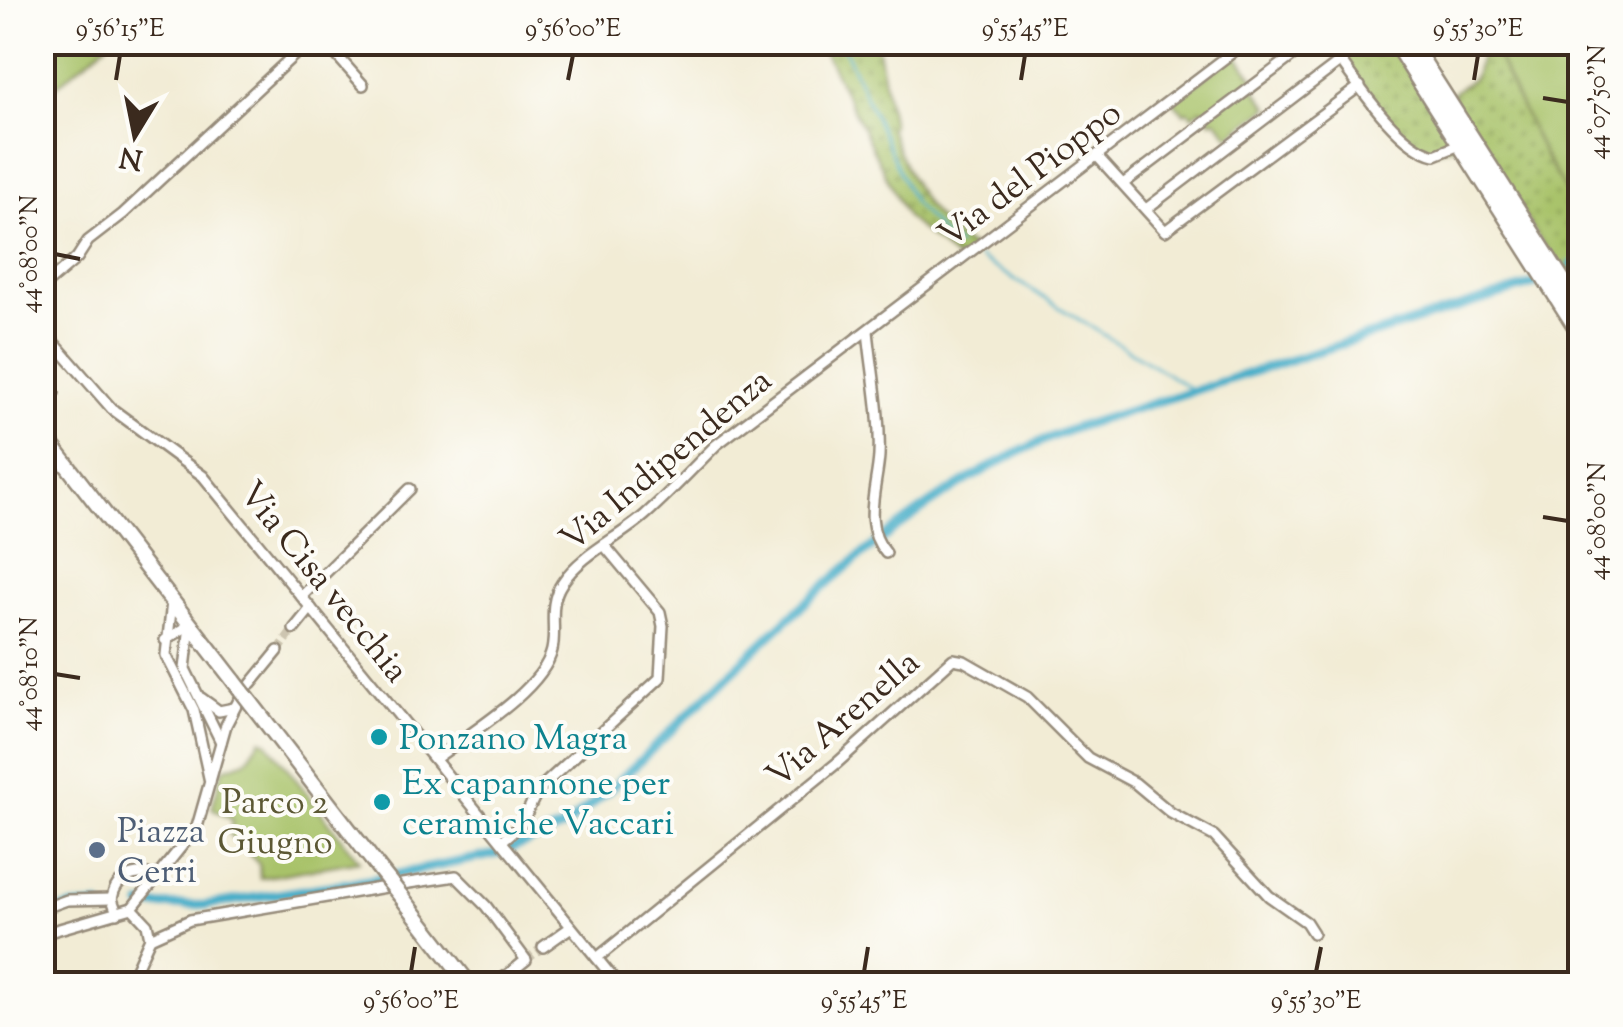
<svg xmlns="http://www.w3.org/2000/svg" width="1623" height="1027" viewBox="0 0 1623 1027" font-family="'Sorts Mill Goudy',serif">
	<style>
		.grass { fill: url(#grass-dots); stroke: #727644; stroke-width: 2.5 }
		.green { fill: #a8c269; stroke: #727644; stroke-width: 2.5 }
		.lines { fill: none; stroke-linecap: round; stroke-linejoin: round }
		.stream { stroke: #4aafc9; stroke-width: 2.5 }
		.canal { stroke: #4aafc9; stroke-width: 9 }
		.street-tunnel { stroke: #cdc5b0; stroke-width: 9; stroke-dasharray: 9 4.5; stroke-linecap: butt }
		.street-casing { stroke: #968b7a; stroke-width: 14 }
		.primary-casing { stroke: #968b7a; stroke-width: 19 }
		.highway-casing { stroke: #968b7a; stroke-width: 20 }
		.street { stroke: #fff; stroke-width: 9 }
		.primary { stroke: #fff; stroke-width: 14 }
		.highway { stroke: #fff; stroke-width: 15 }
		.primary-bridge-casing { stroke: #968b7a; stroke-width: 19; stroke-linecap: butt }
		.primary-bridge { stroke: #fff; stroke-width: 14 }
		.ticks { fill: none; stroke: #3b2a1e; stroke-width: 4 }
		.culture-dot { fill: #0f9aa8; stroke: #fdfcf7; stroke-width: 4 }
		.service-dot { fill: #5c6f8a; stroke: #fdfcf7; stroke-width: 4 }
		.labels { text-anchor: middle; stroke-width: 8; stroke-linejoin: round; paint-order: stroke }
		.street-label { font-size: 35px; fill: #3b2a1e; stroke: #fdfcf7 }
		.culture-label { font-size: 35px; fill: #0d838f; stroke: #fdfcf7; text-anchor: start }
		.park-label { font-size: 35px; fill: #5c5834; stroke: #fdfcf7 }
		.service-label { font-size: 35px; fill: #4e5e75; stroke: #fdfcf7; text-anchor: start }
		.neatline { fill: none; stroke: #3b2a1e; stroke-width: 4 }
		.ticks-label { font-size: 25px; text-anchor: middle; fill: #3b2a1e }
	</style>
	<defs>
		<pattern id="grass-dots" width="8" height="8" patternUnits="userSpaceOnUse" patternTransform="scale(2.5)"><rect width="8" height="8" fill="#a8c269"/><path d="M2 2h.1M6 6h.1" fill="none" stroke="#8a9e56" stroke-width="1.8" stroke-linecap="round"/></pattern>
	</defs>
	<rect width="100%" height="100%" fill="#fdfcf7"/>
	<filter id="ink" filterUnits="userSpaceOnUse"><feTurbulence type="fractalNoise" baseFrequency=".01" numOctaves="2"/><feDisplacementMap in="SourceGraphic" scale="20" xChannelSelector="R" yChannelSelector="G"/><feConvolveMatrix kernelMatrix="1 2 1 2 8 2 1 2 1" color-interpolation-filters="sRGB"/></filter>
	<filter id="wash" filterUnits="userSpaceOnUse"><feTurbulence type="fractalNoise" baseFrequency=".0048" numOctaves="4" result="noise"/><feDisplacementMap in="SourceGraphic" scale="40" xChannelSelector="R" yChannelSelector="G"/><feGaussianBlur stdDeviation="2.25" result="paint"/><feColorMatrix in="noise" values="0 0 0 0 0 0 0 0 0 0 0 0 0 0 0 0 0 1.4 0 .05"/><feComposite in="paint" operator="in"/></filter>
	<g filter="url(#wash)">
		<rect width="100%" height="100%" fill="#f2ecd5"/>
		<!-- grass -->
		<g class="grass">
			<path d="M820,43H877L892,126L889,128C910,179 925,219 974,248L958,261L907,218Z"/>
			<polygon points="1328,43 1390,43 1457,146 1425,153 1375,106"/>
			<polygon points="1483,50 1495,52 1544,155 1580,215 1580,302 1448,96 1474,78"/>
		</g>
		<!-- green -->
		<g class="green">
			<polygon points="43,42 108,42 108,43 43,97"/>
			<polygon points="1509,42 1580,43 1580,215 1544,155 1495,52"/>
			<polygon points="1236,54 1259,85 1255,89 1269,107 1229,136 1216,119 1211,121 1202,109 1192,116 1188,111 1184,113 1172,101"/>
			<polygon points="261,739 267,742 359,861 260,878 259,864 230,835 232,820 212,808 223,769 246,761"/>
		</g>
		<g class="lines">
			<!-- stream -->
			<g class="stream">
				<polyline points="841,42 913,202 943,235 959,246"/>
				<polyline points="978,257 1193,390"/>
			</g>
			<!-- canal -->
			<g class="canal">
				<polyline points="1572,265 1577,263"/>
				<path d="M142,906L206,905L374,879L497,854L564,827L608,791C751,658 889,496 1077,427L1534,284"/>
				<polyline points="42,916 69,908 100,906"/>
			</g>
		</g>
	</g>
	<g filter="url(#ink)">
		<g class="lines">
			<!-- street-tunnel -->
			<g class="street-tunnel">
				<polyline points="278,651 294,629"/>
				<polyline points="526,960 543,947"/>
			</g>
			<!-- street casing -->
			<g class="street-casing">
				<g id="street">
					<polyline points="325,42 363,85"/>
					<path d="M1327,42C1352,75 1395,146 1435,155L1457,146"/>
					<polyline points="1097,156 1165,231 1360,86"/>
					<polyline points="1123,184 1311,42"/>
					<polyline points="1146,209 1341,61"/>
					<polyline points="42,288 77,258 88,241 123,214 308,42"/>
					<polyline points="42,329 112,409 203,476 618,984"/>
					<path d="M868,331C872,372 881,416 879,456C877,488 861,525 886,553"/>
					<polyline points="42,379 54,393 52,394"/>
					<polyline points="42,400 44,399"/>
					<polyline points="302,596 410,489"/>
					<polyline points="172,602 166,655 194,710 210,782"/>
					<polyline points="190,625 185,669 221,742"/>
					<polyline points="294,629 311,608"/>
					<polyline points="165,640 190,625"/>
					<polyline points="251,684 278,651"/>
					<polyline points="201,698 219,711 234,708"/>
					<path d="M435,759C467,735 543,690 552,650C557,628 547,605 562,583C581,554 619,538 645,515C670,493 693,468 716,445L1246,42"/>
					<polyline points="502,841 521,825 538,790 660,678 663,626 660,612 604,545"/>
					<polyline points="402,884 456,876 486,906 526,960 496,984"/>
					<polyline points="42,909 67,900 112,899"/>
					<path d="M117,913L112,899C115,877 135,870 155,876"/>
					<polyline points="42,934 132,908"/>
					<polyline points="150,938 190,920 386,887"/>
					<polyline points="543,947 571,927"/>
					<polyline points="597,958 837,763 953,659 964,661 1027,697 1088,758 1135,783 1171,813 1214,836 1269,896 1306,922 1313,933"/>
					<polyline points="129,984 150,938 147,924 132,908 197,827 226,725 239,700"/>
				</g>
			</g>
			<!-- primary casing -->
			<g class="primary-casing">
				<g id="primary">
					<polyline points="42,433 234,681"/>
					<polyline points="251,703 377,866"/>
					<polyline points="400,895 469,984"/>
				</g>
			</g>
			<!-- highway casing -->
			<g class="highway-casing">
				<g id="highway">
					<polyline points="1395,42 1580,333"/>
					<polyline points="1410,42 1580,308"/>
				</g>
			</g>
			<!-- street -->
			<use href="#street" class="street"/>
			<!-- primary -->
			<use href="#primary" class="primary"/>
			<!-- highway -->
			<use href="#highway" class="highway"/>
			<!-- primary-bridge casing -->
			<g class="primary-bridge-casing">
				<g id="primary-bridge">
					<polyline points="234,681 251,703"/>
					<polyline points="377,866 400,895"/>
				</g>
			</g>
			<!-- primary-bridge -->
			<use href="#primary-bridge" class="primary-bridge"/>
		</g>
	</g>
	<!-- ticks -->
	<path class="ticks" d="M116,80L120,55M568,80L573,55M1021,80L1025,55M1474,80L1478,55M1543,98L1568,102M55,254L80,259M1543,517L1568,521M55,674L80,678M411,972L415,947M864,972L868,947M1316,972L1321,947"/>
	<!-- markers -->
	<g class="culture-dot">
		<circle cx="379" cy="737" r="10"/>
		<circle cx="382" cy="802" r="10"/>
	</g>
	<circle class="service-dot" cx="97" cy="850" r="10"/>
	<g class="labels">
		<!-- street labels -->
		<g class="street-label">
			<text transform="translate(1029 173) rotate(-37)" y="12">Via del Pioppo</text>
			<text transform="translate(665 459) rotate(-40)" y="12">Via Indipendenza</text>
			<text transform="translate(325 581) rotate(51)" y="12">Via Cisa vecchia</text>
			<text transform="translate(842 718) rotate(-41)" y="12">Via Arenella</text>
		</g>
		<!-- culture labels -->
		<g class="culture-label">
			<text x="399" y="749">Ponzano Magra</text>
			<text x="402" y="794">Ex capannone per<tspan x="402" dy="40">ceramiche Vaccari</tspan></text>
		</g>
		<!-- park labels -->
		<g class="park-label">
			<text x="275" y="813">Parco 2<tspan x="275" dy="40">Giugno</tspan></text>
		</g>
		<!-- service labels -->
		<g class="service-label">
			<text x="117" y="842">Piazza<tspan x="117" dy="40">Cerri</tspan></text>
		</g>
	</g>
	<!-- margin -->
	<rect width="1623" height="1027" fill="none" stroke="#fdfcf7" stroke-width="110"/>
	<!-- north arrow -->
	<g transform="translate(135 135) rotate(190)" stroke="#fdfcf7" stroke-width="8" paint-order="stroke">
	<path d="M0-8L18 38L0 25L-18 38Z" fill="#3b2a1e"/>
	<text y="-15" font-size="28" font-weight="bold" text-anchor="middle" fill="#3b2a1e">N</text>
	</g>
	<rect x="55" y="55" width="1513" height="917" class="neatline"/>
	<g class="ticks-label">
		<text x="120" y="36">9°56'15"E</text>
		<text x="573" y="36">9°56'00"E</text>
		<text x="1025" y="36">9°55'45"E</text>
		<text x="1478" y="36">9°55'30"E</text>
		<text transform="translate(1596 102) rotate(-90)" y="9">44°07'50"N</text>
		<text transform="translate(28 254) rotate(-90)" y="9">44°08'00"N</text>
		<text transform="translate(1596 521) rotate(-90)" y="9">44°08'00"N</text>
		<text transform="translate(28 674) rotate(-90)" y="9">44°08'10"N</text>
		<text x="411" y="1008">9°56'00"E</text>
		<text x="864" y="1008">9°55'45"E</text>
		<text x="1316" y="1008">9°55'30"E</text>
	</g>
</svg>
